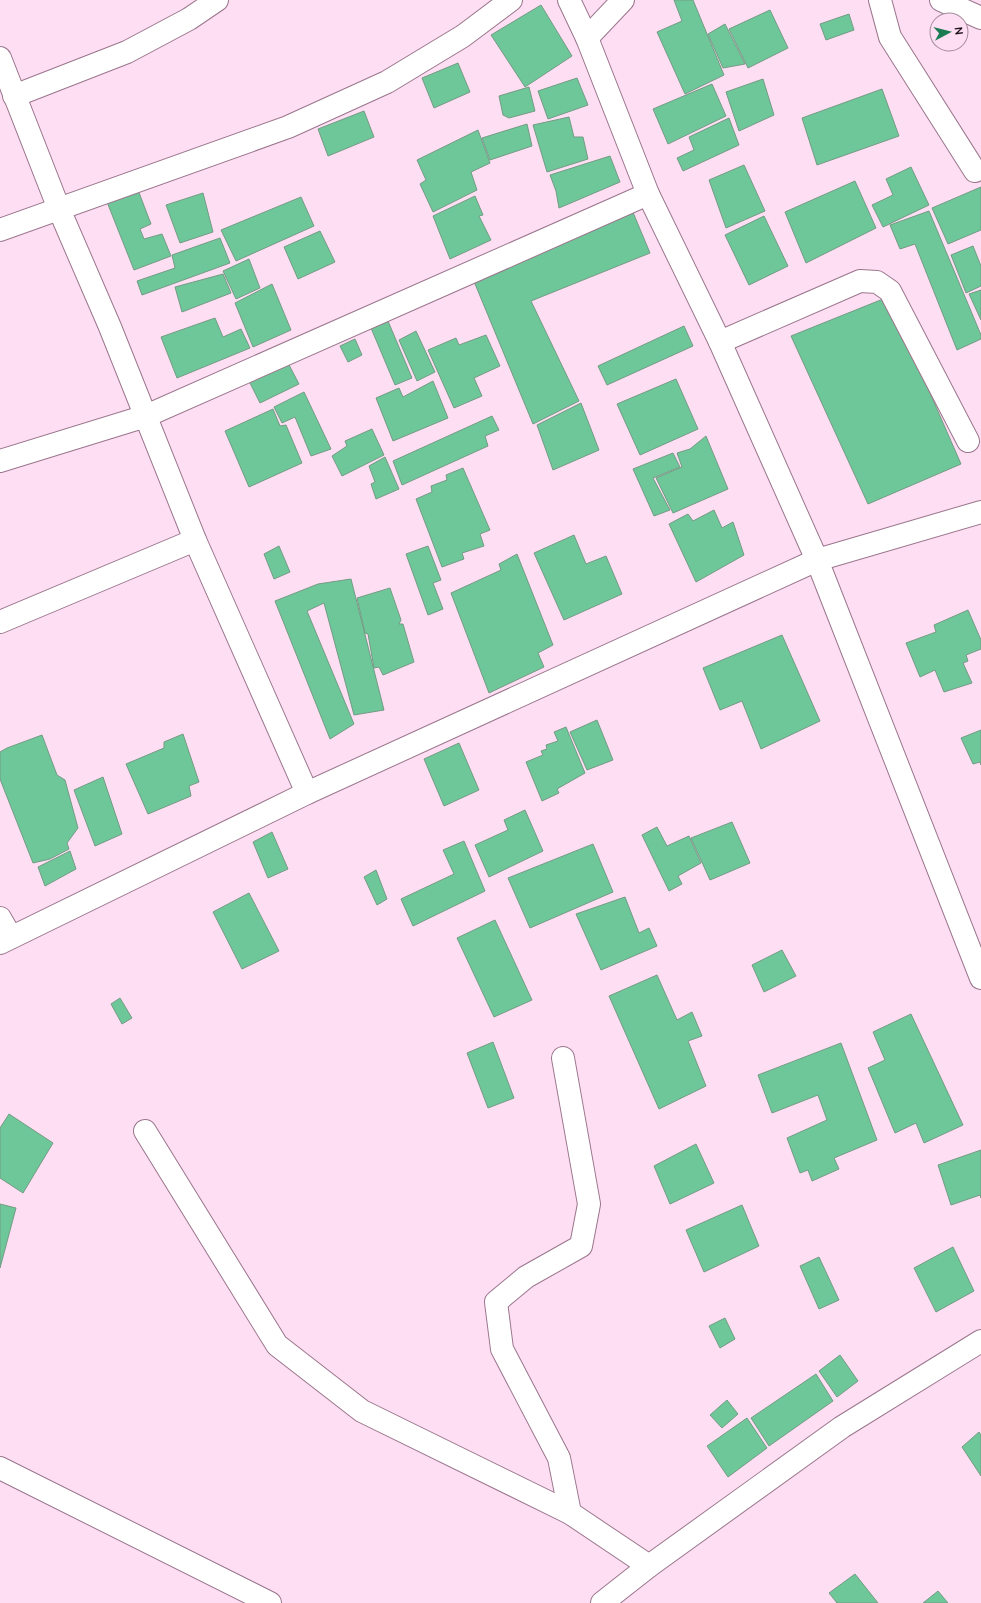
<svg xmlns="http://www.w3.org/2000/svg" width="981" height="1603" viewBox="0 0 981 1603" font-family="Ubuntu,sans-serif">
	<style>
		.building { fill: #6ec799; stroke: #739b85 }
		.lines { fill: none; stroke-linecap: round; stroke-linejoin: round }
		.minor-casing { stroke: #9a768d; stroke-width: 24 }
		.minor { stroke: #fff; stroke-width: 22 }
	</style>
	<rect width="100%" height="100%" fill="#fedef2"/>
	<!-- building -->
	<g class="building">
		<polygon points="674,0 693,0 724,75 685,94 657,32 682,21"/>
		<polygon points="541,5 572,56 525,87 491,35"/>
		<polygon points="770,10 788,48 748,68 729,29"/>
		<polygon points="849,14 854,30 826,40 820,24"/>
		<polygon points="725,24 745,64 723,68 708,34"/>
		<polygon points="458,63 470,92 434,108 422,78"/>
		<polygon points="577,78 588,105 548,119 538,91"/>
		<polygon points="763,79 774,115 739,131 726,92"/>
		<polygon points="712,84 726,116 668,144 653,109"/>
		<polygon points="529,87 535,111 509,118 503,115 499,96"/>
		<polygon points="882,89 899,136 817,165 802,118"/>
		<polygon points="364,111 374,137 328,156 318,129"/>
		<polygon points="569,117 574,137 583,137 588,159 547,172 533,125"/>
		<polygon points="729,118 739,145 683,171 677,158 694,150 689,137"/>
		<polygon points="527,124 532,146 490,160 482,138"/>
		<polygon points="478,130 490,163 471,172 477,190 433,212 420,184 426,180 417,160"/>
		<polygon points="610,156 620,182 559,208 556,191 550,175"/>
		<polygon points="744,165 765,211 726,228 709,180"/>
		<polygon points="911,167 929,205 883,227 872,205 893,195 886,179"/>
		<polygon points="855,181 876,228 806,263 785,212"/>
		<polygon points="981,187 981,230 948,244 932,208"/>
		<polygon points="138,190 151,224 140,229 144,239 162,234 171,256 134,270 107,202"/>
		<polygon points="203,193 213,232 180,243 166,205"/>
		<polygon points="475,196 483,215 479,216 491,240 450,259 433,216"/>
		<polygon points="301,197 314,226 236,261 221,230"/>
		<polygon points="632,210 650,253 531,301 579,401 533,424 473,279"/>
		<polygon points="929,211 981,335 981,339 957,350 915,244 900,249 890,225"/>
		<polygon points="764,216 788,266 749,285 725,235"/>
		<polygon points="320,231 335,262 298,279 284,247"/>
		<polygon points="220,238 230,263 142,295 137,281 175,268 172,255"/>
		<polygon points="973,246 981,266 981,286 966,293 951,255"/>
		<polygon points="249,259 260,288 236,299 223,271"/>
		<polygon points="223,274 231,293 182,312 175,287"/>
		<polygon points="272,284 291,330 253,347 235,303"/>
		<polygon points="981,290 981,320 969,294"/>
		<polygon points="888,297 961,464 868,504 791,336"/>
		<polygon points="215,318 223,337 241,329 250,348 177,378 161,337"/>
		<polygon points="388,321 412,378 395,385 371,328"/>
		<polygon points="684,326 693,346 607,385 598,366"/>
		<polygon points="416,331 435,372 417,381 399,340"/>
		<polygon points="486,335 500,366 474,378 482,396 454,408 428,350 456,338 459,345"/>
		<polygon points="355,339 362,355 348,362 340,346"/>
		<polygon points="287,361 299,384 260,403 248,379"/>
		<polygon points="676,379 698,429 640,455 617,404"/>
		<polygon points="433,381 448,418 393,441 376,398 399,388 403,397"/>
		<polygon points="304,392 331,449 311,456 295,417 282,423 274,407"/>
		<polygon points="581,403 599,450 553,470 537,425"/>
		<polygon points="273,409 280,426 286,425 302,463 249,487 225,431"/>
		<polygon points="492,416 499,430 485,436 488,446 402,485 393,461"/>
		<polygon points="372,429 384,455 342,476 332,456 347,446 345,441"/>
		<polygon points="706,436 728,489 673,513 656,478 682,467 677,453 690,449"/>
		<polygon points="673,453 680,467 653,478 670,510 654,516 633,469"/>
		<polygon points="385,457 399,489 376,499 371,484 375,482 369,466"/>
		<polygon points="463,468 490,530 480,534 484,546 462,553 464,559 442,567 416,499 432,492 431,486 447,480 446,475"/>
		<polygon points="714,510 722,528 733,522 744,555 696,582 669,524 688,514 693,521"/>
		<polygon points="574,535 586,564 606,556 622,594 564,620 534,553"/>
		<polygon points="279,546 290,572 274,579 264,554"/>
		<polygon points="428,546 441,580 433,583 443,609 428,615 406,554"/>
		<polygon points="517,554 553,645 538,653 544,667 489,693 451,593 501,570 499,564"/>
		<polygon points="351,579 384,710 354,715 324,603 307,611 354,724 330,739 275,601 318,584"/>
		<polygon points="390,588 401,620 399,624 403,624 414,662 383,675 379,667 374,668 368,634 365,633 357,598"/>
		<polygon points="968,610 981,640 981,649 966,655 968,661 963,663 972,683 944,692 935,670 920,677 906,643 936,632 934,625"/>
		<polygon points="782,635 820,721 761,749 742,701 720,710 703,668"/>
		<polygon points="597,720 613,760 587,770 570,732"/>
		<polygon points="566,727 585,773 557,789 559,793 542,801 526,762 543,755 541,751 547,749 546,745 558,741 554,732"/>
		<polygon points="981,730 981,765 980,762 973,764 961,738"/>
		<polygon points="183,734 199,782 189,786 191,796 148,814 126,764 164,748 164,742"/>
		<polygon points="42,735 57,775 65,780 78,828 67,843 69,849 50,859 33,863 0,779 0,752 7,748"/>
		<polygon points="459,743 479,790 444,806 424,759"/>
		<polygon points="103,777 122,834 95,846 74,790"/>
		<polygon points="525,810 543,851 489,877 475,845 508,830 504,820"/>
		<polygon points="732,822 750,863 710,880 691,838"/>
		<polygon points="657,827 667,846 689,836 701,863 678,876 682,884 669,891 642,835"/>
		<polygon points="272,832 288,869 268,878 253,842"/>
		<polygon points="464,841 485,891 413,926 401,899 454,874 443,850"/>
		<polygon points="593,844 613,892 530,928 508,878"/>
		<polygon points="70,851 76,869 45,886 38,867"/>
		<polygon points="376,870 387,899 377,905 364,877"/>
		<polygon points="249,893 279,951 242,969 213,912"/>
		<polygon points="625,897 639,933 649,928 657,946 601,970 576,914"/>
		<polygon points="495,920 532,1000 494,1017 457,938"/>
		<polygon points="782,950 796,976 764,992 752,965"/>
		<polygon points="657,975 677,1020 692,1012 702,1036 688,1041 706,1086 659,1109 609,996"/>
		<polygon points="120,998 132,1018 122,1024 111,1004"/>
		<polygon points="911,1014 963,1125 924,1143 916,1123 895,1133 868,1068 885,1060 873,1032"/>
		<polygon points="493,1042 514,1098 488,1108 467,1053"/>
		<polygon points="841,1043 877,1140 834,1158 839,1169 812,1181 808,1170 800,1173 787,1138 827,1120 818,1095 772,1113 758,1075"/>
		<polygon points="9,1114 53,1143 23,1193 0,1178 0,1128"/>
		<polygon points="696,1144 714,1183 670,1204 654,1166"/>
		<polygon points="981,1150 981,1198 980,1195 951,1205 938,1165"/>
		<polygon points="0,1204 16,1208 0,1268"/>
		<polygon points="742,1205 759,1246 704,1272 686,1230"/>
		<polygon points="953,1247 974,1291 936,1312 914,1268"/>
		<polygon points="819,1257 839,1300 819,1309 800,1266"/>
		<polygon points="725,1318 735,1339 720,1348 709,1326"/>
		<polygon points="840,1355 858,1381 837,1397 819,1371"/>
		<polygon points="816,1374 833,1401 769,1446 751,1418"/>
		<polygon points="727,1400 738,1414 722,1428 710,1415"/>
		<polygon points="747,1418 767,1448 728,1477 707,1446"/>
		<polygon points="979,1432 981,1435 981,1476 962,1447"/>
		<polygon points="855,1574 878,1603 837,1603 829,1593"/>
		<polygon points="938,1591 948,1603 923,1603"/>
	</g>
	<g class="lines">
		<!-- minor casing -->
		<g class="minor-casing">
			<g id="minor">
				<polyline points="569,0 587,38 648,194 720,342 817,560 981,978"/>
				<polyline points="880,0 890,37 975,171"/>
				<polyline points="941,0 981,18"/>
				<polyline points="587,38 623,0"/>
				<polyline points="0,58 59,209 110,327 195,540 307,793"/>
				<polyline points="14,96 127,52 189,19 217,0"/>
				<polyline points="0,230 288,127 387,82 463,36 511,0"/>
				<polyline points="720,342 860,281 877,282 890,291 968,441"/>
				<polyline points="0,461 146,416 648,194"/>
				<polyline points="0,622 195,540"/>
				<polyline points="0,918 11,937"/>
				<polyline points="0,943 307,793 817,560 981,512"/>
				<polyline points="563,1058 589,1204 581,1246 526,1277 496,1302 502,1349 559,1458 570,1513"/>
				<polyline points="145,1131 277,1345 362,1411 570,1513 649,1566"/>
				<polyline points="0,1468 270,1603"/>
				<polyline points="602,1603 649,1566 842,1427 981,1341"/>
			</g>
		</g>
		<!-- minor -->
		<use href="#minor" class="minor"/>
	</g>
	<!-- north arrow -->
	<g transform="translate(949 32) rotate(83)"><circle r="19" fill="#fedef2" stroke="#a68d9c"/>
	<path d="M0-3L7 15L0 10L-7 15Z" fill="#1b7b52"/>
	<text y="-6" font-size="11" font-weight="bold" text-anchor="middle" fill="#21131c">N</text>
	</g>
</svg>
